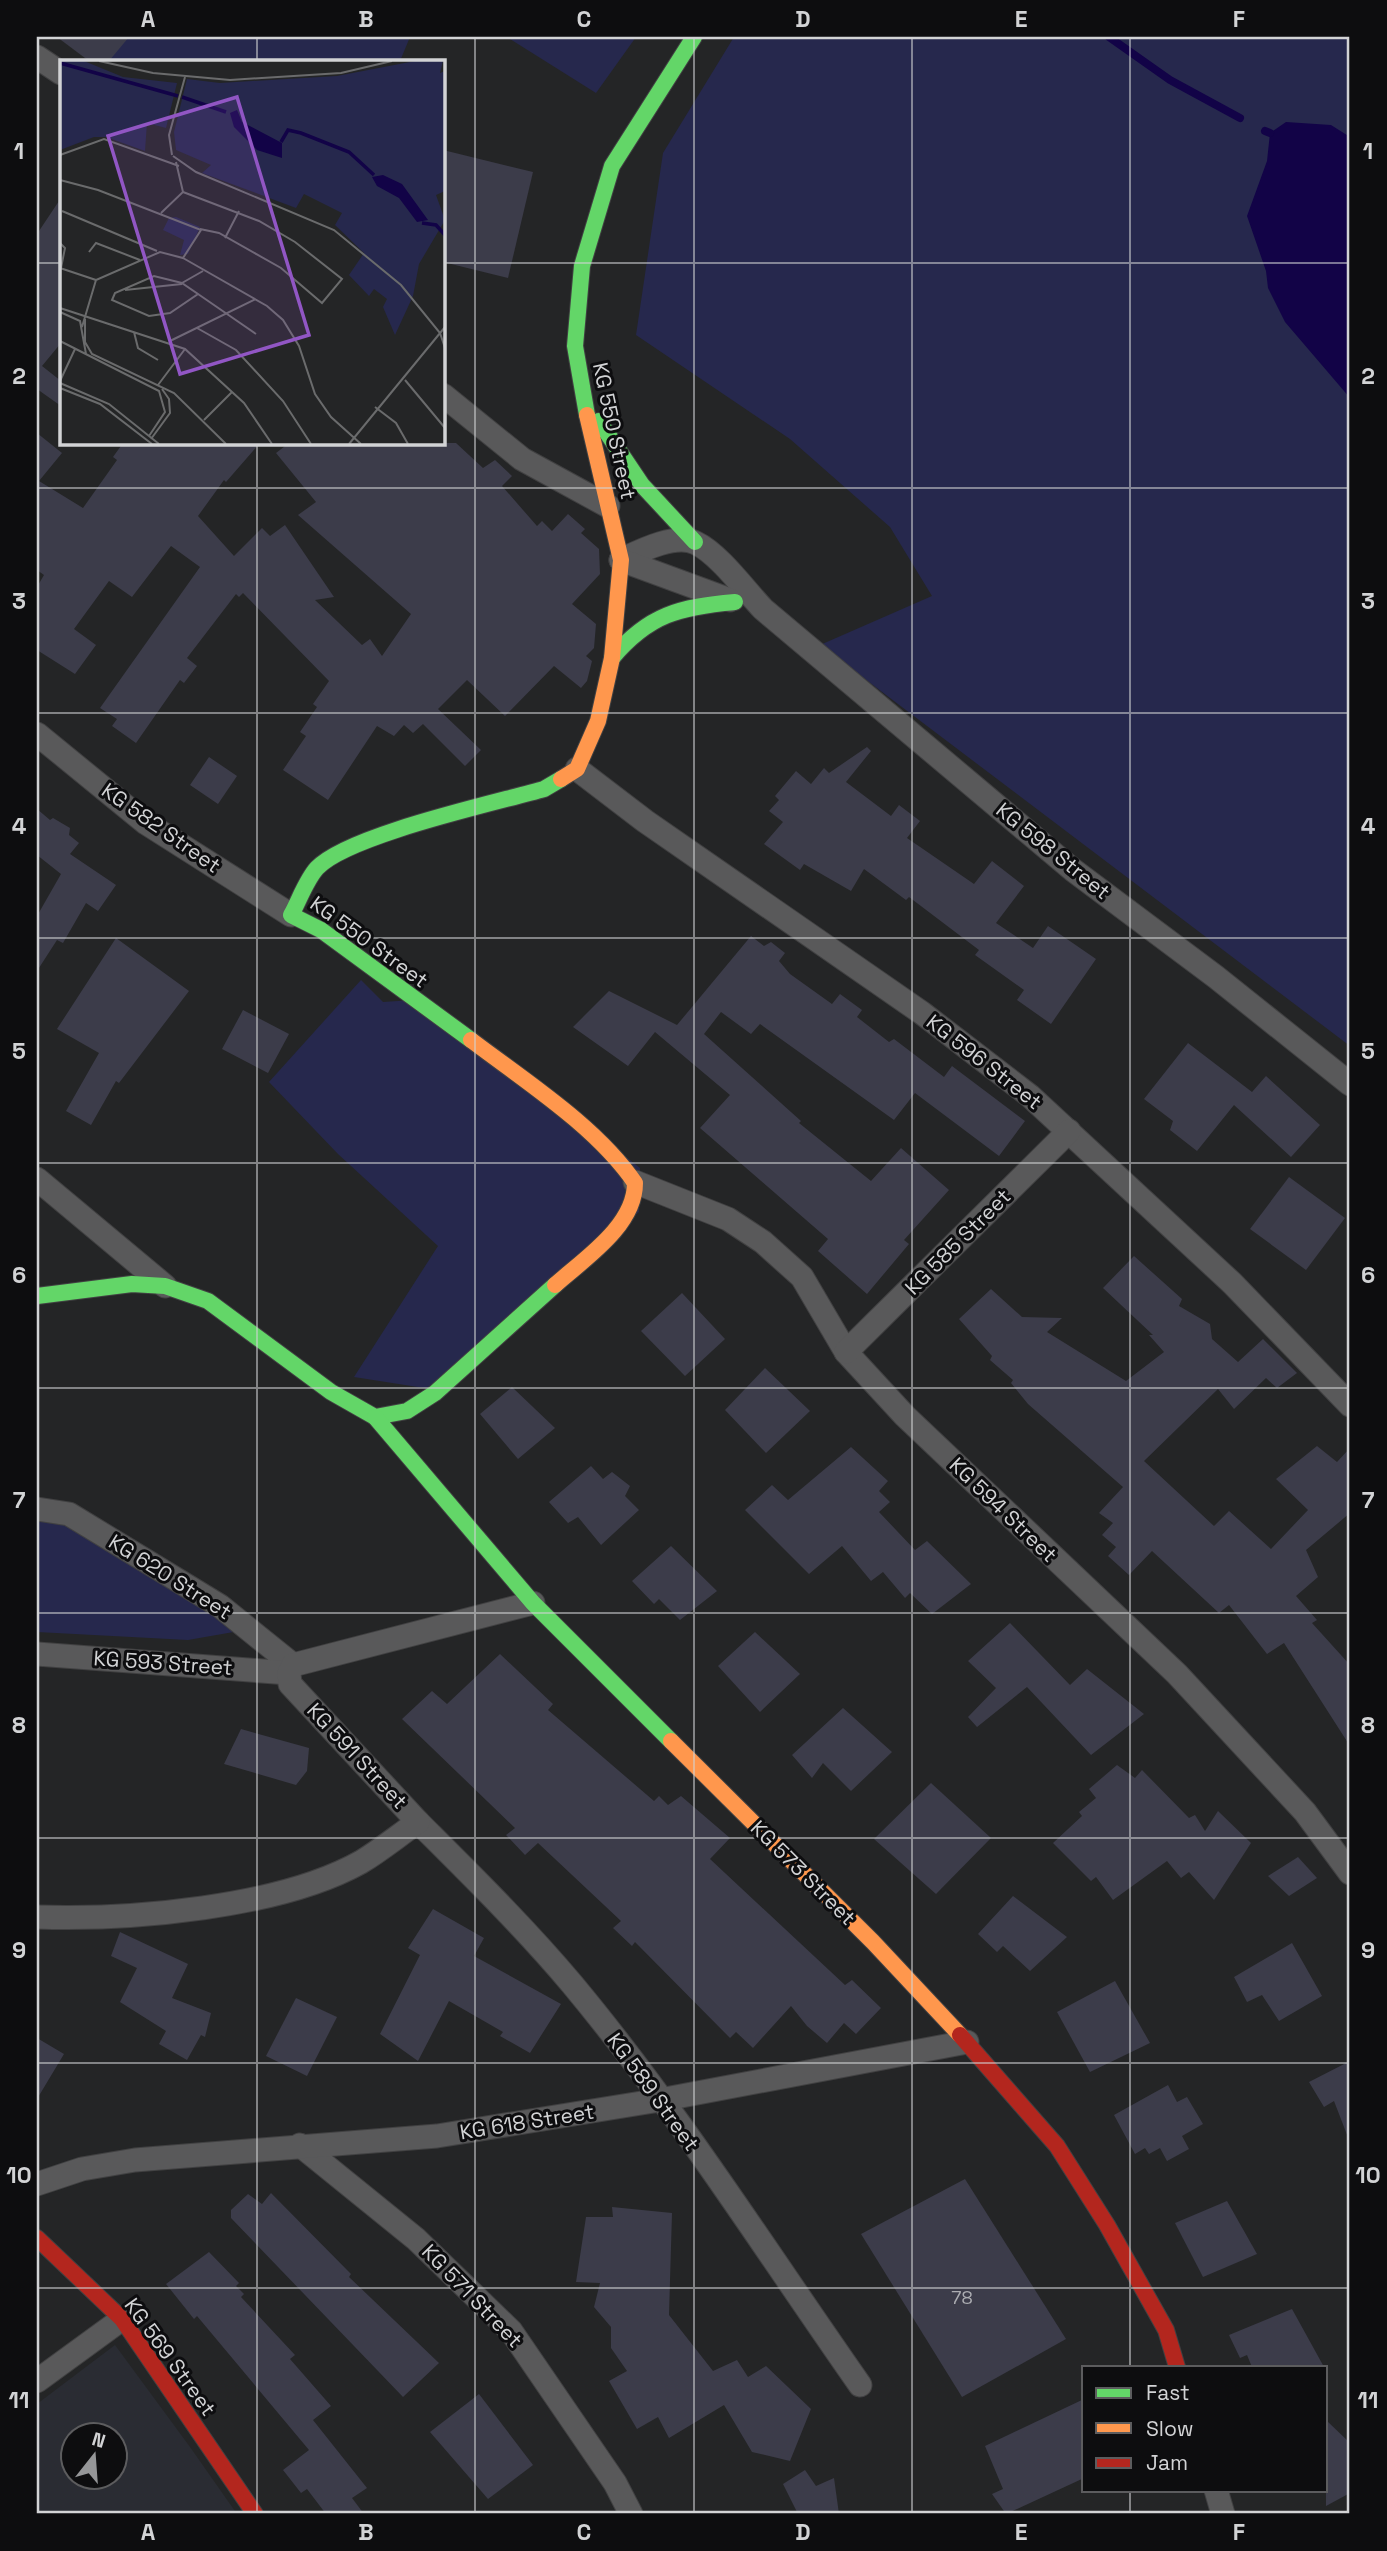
<svg xmlns="http://www.w3.org/2000/svg" width="1387" height="2551" viewBox="0 0 1387 2551" font-family="'Space Grotesk',sans-serif">
	<style>
		.built { fill: #2a2c33; fill-rule: evenodd }
		.green { fill: #26284d }
		.water { fill: #120347 }
		.lines { fill: none; stroke-linecap: round; stroke-linejoin: round }
		.stream { stroke: #120347; stroke-width: 8 }
		.building { fill: #3c3c4a }
		.street-casing { stroke: #414142; stroke-width: 25 }
		.fast-casing { stroke: #414142; stroke-width: 18 }
		.slow-casing { stroke: #414142; stroke-width: 18 }
		.jam-casing { stroke: #414142; stroke-width: 18 }
		.street { stroke: #59595a; stroke-width: 23 }
		.fast { stroke: #63d668; stroke-width: 16 }
		.slow { stroke: #ff974d; stroke-width: 16 }
		.jam { stroke: #b3261e; stroke-width: 16 }
		.grid { fill: none; stroke: #d2d3d5; stroke-width: 2; stroke-opacity: 0.55 }
		.labels { text-anchor: middle; stroke-width: 6; stroke-linejoin: round; paint-order: stroke }
		.number-label { font-size: 18px; fill: #acadb2 }
		.street-label { font-size: 21px; fill: #d2d3d5; stroke: #0d0d0f }
		.inset-river { fill: none; stroke: #120347; stroke-width: 3.5 }
		.inset-road { fill: none; stroke: #6a6b6c; stroke-width: 2 }
		.view { fill: #9156c4; fill-opacity: 0.15; stroke: #9156c4; stroke-width: 3.5 }
		.inset-edge { fill: none; stroke: #d2d3d5; stroke-width: 3.5 }
		.neatline { fill: none; stroke: #d2d3d5; stroke-width: 2.5 }
		.grid-label { font-size: 23px; text-anchor: middle; font-weight: bold; fill: #d2d3d5 }
	</style>
	<rect width="100%" height="100%" fill="#242526"/>
	<!-- built -->
	<path class="built" d="M115,2345L190,2447L237,2514H37V2404ZM74,2436H116V2478H74Z"/>
	<!-- green -->
	<g class="green">
		<polygon points="59,37 410,37 400,61 97,61"/>
		<polygon points="507,37 636,37 596,93"/>
		<polygon points="734,37 1350,37 1350,1046 820,645 932,596 890,527 790,439 636,335 663,153"/>
		<polygon points="361,980 383,1002 428,999 640,1168 639,1212 437,1390 354,1377 438,1246 338,1154 269,1082"/>
		<polygon points="73,1512 245,1630 188,1640 37,1632 37,1514"/>
	</g>
	<!-- water -->
	<polygon class="water" points="1286,122 1331,125 1350,137 1350,398 1285,322 1268,288 1266,271 1247,216 1267,161 1270,133"/>
	<g class="lines">
		<!-- stream -->
		<g class="stream">
			<polyline points="1109,37 1170,80 1240,118"/>
			<polyline points="1265,131 1270,133"/>
		</g>
	</g>
	<!-- building -->
	<g class="building">
		<polygon points="57,37 129,37 109,61 89,61"/>
		<polygon points="443,150 533,172 508,278 443,262"/>
		<polygon points="61,198 61,343 42,366 61,381 61,406 37,389 37,234"/>
		<polygon points="37,433 62,453 39,481 83,508 117,460 113,457 123,443 260,443 226,482 224,480 198,516 234,556 262,528 270,536 285,525 334,597 315,600 362,645 370,639 382,656 411,614 298,515 316,502 276,453 289,443 456,443 483,468 495,460 512,476 502,486 537,526 542,521 552,531 568,514 585,529 581,533 599,549 600,574 572,604 596,624 594,648 586,656 592,661 587,681 581,688 554,666 505,716 467,680 438,709 481,750 465,766 423,724 413,733 404,725 394,736 377,726 328,800 283,770 306,736 300,732 317,707 313,704 329,681 243,593 239,597 236,594 187,658 197,666 184,683 180,680 136,743 112,726 117,719 100,708 200,567 171,546 132,597 109,581 74,629 96,645 75,674 37,650 37,587 44,575 37,570"/>
		<polygon points="867,747 871,751 846,782 891,816 899,805 920,821 907,838 974,884 992,861 1024,886 996,923 1033,948 1048,926 1096,959 1051,1024 1017,1000 1024,990 975,955 979,950 909,897 906,900 864,869 851,891 804,864 800,870 764,844 783,822 769,811 779,800 775,796 796,771 811,784 824,768 829,773"/>
		<polygon points="209,757 237,776 218,804 190,785"/>
		<polygon points="37,809 50,820 53,818 70,828 69,835 79,843 70,854 116,885 98,911 86,903 63,943 57,940 37,971 37,916 61,874 37,855"/>
		<polygon points="751,936 764,946 771,942 785,953 779,961 790,974 832,1004 840,994 862,1010 857,1017 889,1042 894,1039 944,1077 952,1066 1025,1121 999,1156 915,1093 894,1120 760,1024 751,1034 721,1012 704,1034 801,1121 799,1123 871,1181 901,1148 949,1190 904,1240 909,1244 867,1294 818,1251 828,1239 700,1128 730,1095 655,1032 628,1066 573,1027 609,991 677,1025"/>
		<polygon points="116,938 189,991 119,1083 116,1081 91,1125 66,1111 99,1053 57,1029"/>
		<polygon points="243,1010 289,1034 268,1073 222,1049"/>
		<polygon points="1188,1043 1252,1092 1266,1076 1320,1125 1291,1157 1234,1105 1197,1151 1170,1130 1173,1121 1144,1099"/>
		<polygon points="1289,1177 1345,1218 1306,1270 1250,1229"/>
		<polygon points="1134,1256 1182,1299 1179,1306 1210,1324 1212,1339 1238,1362 1263,1339 1297,1373 1277,1388 1266,1378 1234,1409 1218,1389 1144,1461 1214,1526 1229,1511 1271,1549 1308,1510 1276,1479 1317,1446 1337,1462 1350,1448 1350,1513 1306,1550 1318,1577 1296,1596 1317,1620 1312,1623 1350,1665 1350,1746 1284,1643 1267,1654 1229,1605 1219,1613 1152,1551 1129,1575 1108,1556 1116,1547 1102,1535 1113,1523 1099,1513 1123,1487 1028,1404 1011,1383 1013,1380 990,1360 992,1356 959,1319 991,1289 1022,1317 1062,1318 1047,1332 1126,1381 1164,1352 1149,1335 1153,1335 1103,1288"/>
		<polygon points="682,1293 725,1339 685,1376 641,1331"/>
		<polygon points="765,1368 810,1411 766,1453 725,1410"/>
		<polygon points="512,1387 555,1428 518,1459 480,1414"/>
		<polygon points="851,1447 888,1481 879,1491 890,1502 879,1512 915,1550 927,1541 971,1584 932,1614 910,1593 905,1598 883,1572 871,1581 842,1546 809,1574 745,1510 772,1485 788,1500"/>
		<polygon points="591,1466 603,1479 612,1472 630,1486 625,1496 639,1510 601,1545 578,1517 568,1523 549,1502"/>
		<polygon points="671,1546 717,1591 680,1620 659,1599 654,1604 632,1581"/>
		<polygon points="1010,1623 1070,1685 1087,1669 1144,1714 1091,1755 1027,1687 977,1727 968,1717 996,1688 968,1661"/>
		<polygon points="755,1632 800,1674 760,1712 718,1666"/>
		<polygon points="500,1654 553,1704 548,1710 654,1801 659,1796 668,1805 681,1796 730,1838 710,1859 845,1985 852,1980 881,2008 856,2034 844,2023 827,2043 807,2026 791,2006 753,2048 736,2032 730,2038 635,1942 632,1946 613,1928 621,1921 538,1843 525,1855 506,1835 515,1828 402,1719 432,1691 447,1704"/>
		<polygon points="843,1708 892,1752 851,1791 823,1763 812,1778 792,1755"/>
		<polygon points="241,1729 309,1748 307,1771 296,1785 224,1764"/>
		<polygon points="1117,1765 1135,1778 1142,1770 1189,1818 1195,1815 1205,1831 1218,1811 1251,1843 1214,1900 1189,1872 1181,1878 1167,1861 1113,1900 1096,1877 1091,1881 1053,1843 1082,1816 1079,1812 1096,1798 1089,1789"/>
		<polygon points="931,1783 991,1838 936,1894 874,1839"/>
		<polygon points="1298,1857 1317,1878 1289,1896 1268,1876"/>
		<polygon points="1013,1896 1067,1937 1030,1971 1003,1946 997,1952 978,1934"/>
		<polygon points="433,1909 484,1938 474,1956 561,2004 530,2053 500,2036 503,2032 449,2001 418,2061 380,2034 420,1955 408,1948"/>
		<polygon points="120,1932 188,1964 172,1998 211,2013 205,2037 201,2035 187,2060 159,2044 166,2031 120,2002 137,1968 111,1956"/>
		<polygon points="1292,1943 1322,1996 1279,2021 1262,1995 1247,2002 1234,1977"/>
		<polygon points="1115,1981 1150,2043 1090,2072 1057,2012"/>
		<polygon points="296,1998 337,2017 307,2076 266,2056"/>
		<polygon points="37,2038 64,2054 37,2099"/>
		<polygon points="1350,2061 1350,2140 1349,2140 1334,2101 1324,2107 1309,2082"/>
		<polygon points="1168,2085 1177,2102 1187,2097 1203,2124 1182,2136 1189,2149 1167,2161 1160,2148 1149,2154 1145,2148 1135,2154 1114,2115"/>
		<polygon points="965,2179 1066,2339 962,2397 861,2234"/>
		<polygon points="271,2193 351,2274 349,2277 439,2363 403,2397 231,2218 231,2210 248,2194 262,2204"/>
		<polygon points="1227,2201 1257,2254 1203,2277 1175,2223"/>
		<polygon points="612,2207 672,2213 669,2315 713,2371 737,2360 748,2377 766,2366 811,2409 790,2461 752,2452 724,2405 669,2438 658,2417 637,2429 609,2381 627,2371 611,2348 611,2327 594,2307 600,2283 576,2282 586,2217 613,2217"/>
		<polygon points="209,2252 239,2283 236,2286 244,2294 241,2297 295,2355 290,2359 331,2406 313,2420 367,2488 352,2498 364,2514 326,2514 307,2489 301,2493 283,2470 309,2450 197,2316 194,2319 166,2284"/>
		<polygon points="1292,2309 1324,2367 1252,2367 1247,2355 1240,2358 1229,2335"/>
		<polygon points="479,2394 533,2465 488,2499 430,2432"/>
		<polygon points="1084,2399 1084,2478 1006,2514 992,2494 1003,2489 985,2446"/>
		<polygon points="1326,2420 1350,2443 1350,2493 1326,2506"/>
		<polygon points="805,2470 816,2486 834,2478 839,2514 798,2514 783,2484"/>
	</g>
	<g class="lines">
		<!-- street casing -->
		<g class="street-casing">
			<g id="street">
				<polyline points="37,57 61,73"/>
				<polyline points="443,395 522,459 608,506"/>
				<path d="M621,560C640,551 675,533 696,543C719,554 745,590 763,609L1073,870L1216,977L1350,1084"/>
				<polyline points="621,560 730,600"/>
				<polyline points="37,734 146,823 291,915"/>
				<polyline points="577,769 645,821 922,1013 1030,1096 1232,1283 1350,1405"/>
				<polyline points="37,1179 165,1286"/>
				<polyline points="635,1182 728,1219 763,1242 802,1277 846,1352 905,1416 1177,1674 1305,1812 1350,1873"/>
				<polyline points="846,1352 1069,1131"/>
				<polyline points="37,1509 69,1514 220,1606 293,1665"/>
				<polyline points="37,1654 289,1673"/>
				<path d="M418,1822C471,1875 524,1927 572,1984C677,2110 766,2251 860,2385"/>
				<path d="M37,1917C130,1920 279,1908 361,1862C381,1850 399,1835 418,1822L290,1684L289,1673L293,1665L533,1603"/>
				<polyline points="300,2145 416,2239 511,2331 615,2483 631,2514"/>
				<polyline points="37,2184 82,2169 135,2160 437,2136 660,2100 967,2042"/>
				<polyline points="37,2381 122,2319"/>
				<polyline points="1216,2490 1223,2514"/>
			</g>
		</g>
		<!-- fast casing -->
		<g class="fast-casing">
			<g id="fast">
				<polyline points="587,415 575,346 582,266 612,166 694,37"/>
				<polyline points="599,421 642,485 695,542"/>
				<path d="M612,658C649,614 680,607 735,602"/>
				<path d="M471,1040L321,930L291,915C299,901 306,880 317,868C348,835 495,803 544,789L561,779"/>
				<polyline points="37,1296 132,1284 165,1286 208,1301 331,1392 375,1417 407,1411 435,1393 555,1285"/>
				<polyline points="375,1417 533,1603 671,1741"/>
			</g>
		</g>
		<!-- slow casing -->
		<g class="slow-casing">
			<g id="slow">
				<polyline points="561,779 577,769 598,721 612,658 621,560 587,415"/>
				<path d="M471,1040C525,1081 597,1127 635,1183C635,1226 584,1259 555,1285"/>
				<polyline points="671,1741 873,1942 960,2035"/>
			</g>
		</g>
		<!-- jam casing -->
		<g class="jam-casing">
			<g id="jam">
				<polyline points="960,2035 1057,2146 1107,2225 1166,2330 1177,2367"/>
				<polyline points="37,2238 122,2319 255,2514"/>
			</g>
		</g>
		<!-- street -->
		<use href="#street" class="street"/>
		<!-- fast -->
		<use href="#fast" class="fast"/>
		<!-- slow -->
		<use href="#slow" class="slow"/>
		<!-- jam -->
		<use href="#jam" class="jam"/>
	</g>
	<!-- grid -->
	<path class="grid" d="M257,37V61M475,37V2514M694,37V2514M912,37V2514M1130,37V2367M37,263H61M443,263H1350M257,443V2514M37,488H1350M37,713H1350M37,938H1350M37,1163H1350M37,1388H1350M37,1613H1350M37,1838H1350M37,2063H1350M37,2288H1350M1130,2490V2514"/>
	<g class="labels">
		<!-- number labels -->
		<g class="number-label">
			<text x="962" y="2304">78</text>
		</g>
		<!-- street labels -->
		<g class="street-label">
			<text transform="translate(614 431) rotate(78)" y="7">KG 550 Street</text>
			<text transform="translate(161 828) rotate(35)" y="7">KG 582 Street</text>
			<text transform="translate(1053 851) rotate(39)" y="7">KG 598 Street</text>
			<text transform="translate(369 942) rotate(36)" y="7">KG 550 Street</text>
			<text transform="translate(984 1062) rotate(38)" y="7">KG 596 Street</text>
			<text transform="translate(958 1242) rotate(-45)" y="7">KG 585 Street</text>
			<text transform="translate(1003 1510) rotate(44)" y="7">KG 594 Street</text>
			<text transform="translate(170 1577) rotate(32)" y="7">KG 620 Street</text>
			<text transform="translate(163 1663) rotate(4)" y="7">KG 593 Street</text>
			<text transform="translate(357 1756) rotate(47)" y="7">KG 591 Street</text>
			<text transform="translate(803 1873) rotate(45)" y="7">KG 573 Street</text>
			<text transform="translate(653 2092) rotate(54)" y="7">KG 589 Street</text>
			<text transform="translate(527 2122) rotate(-9)" y="7">KG 618 Street</text>
			<text transform="translate(472 2296) rotate(46)" y="7">KG 571 Street</text>
			<text transform="translate(170 2357) rotate(54)" y="7">KG 569 Street</text>
		</g>
	</g>
	<!-- overview -->
	<g transform="translate(60 60)">
		<rect width="385" height="385" fill="#242526"/>
		<path d="M0,1H24L63,17L117,23L106,68L87,63L85,91L46,77H34L0,90ZM355,1H383L380,13L385,11V131L376,135L385,160L359,204L353,236L335,275L323,247L327,239L314,229L309,236L289,215L304,193L275,165L282,153L244,134L236,148L142,113L151,105L116,90L114,72L127,19L160,23L277,16ZM116,157L140,167L128,194L120,195L124,180L103,170L109,158Z" fill="#26284d"/>
		<path d="M177,50L182,62L222,83V98L197,90L174,67L170,53ZM323,115L342,124L368,160L357,162L339,138L317,126L312,117Z" fill="#120347"/>
		<path class="inset-river" d="M0,3L118,36M122,37L166,52M221,82L228,70L241,73L289,92L314,115M362,163L376,165L385,175"/>
		<path class="inset-road" d="M39,1L93,13L170,20L281,13L332,1M0,95L44,79L119,106M112,95L109,75L125,17M113,96L136,112L274,170L341,225L380,273L385,288M0,120L38,130L141,170L123,198L100,192L36,220L22,267M123,132L199,161L235,182L282,219L262,243L221,208L159,173L140,169M2,151L97,191M101,153L123,132L116,102M165,178L179,151M0,183L5,188L1,208M29,192L36,183L80,200M123,198L207,246L223,260L239,286L255,334L271,357L301,384M0,208L36,220M122,223L94,216L55,233L52,240L89,256L110,253L138,234L122,223L143,211M65,230L122,224M138,234L196,274M0,248L125,289L184,343L212,384M0,252L20,261L26,294M25,259V282L32,294L114,333L166,384M137,268L176,290L223,341L251,384M74,272L78,288L98,300M0,281L99,331L105,352L89,376M110,281L196,239M345,320L385,368M0,321L15,289M0,323L49,344L99,384M98,325L125,289M0,328L40,344L92,384M315,347L336,363L348,384M144,360L172,332M91,379L110,353L109,339L102,329M289,384L385,267"/>
		<path class="view" d="M177,37L249,275L120,314L48,76Z"/>
		<rect width="385" height="385" class="inset-edge"/>
	</g>
	<!-- border -->
	<rect width="1387" height="2551" fill="none" stroke="#0d0d0f" stroke-width="77"/>
	<!-- legend -->
	<rect x="1082" y="2366" width="245" height="126" fill="#0d0d0f" stroke="#5c5c5e" stroke-width="2"/>
	<rect x="1096" y="2388" width="35" height="10" fill="#63d668" stroke="#5c5c5e" stroke-width="2"/>
	<text x="1146" y="2400" font-size="21" fill="#d2d3d5">Fast</text>
	<rect x="1096" y="2423" width="35" height="10" fill="#ff974d" stroke="#5c5c5e" stroke-width="2"/>
	<text x="1146" y="2436" font-size="21" fill="#d2d3d5">Slow</text>
	<rect x="1096" y="2458" width="35" height="10" fill="#b3261e" stroke="#5c5c5e" stroke-width="2"/>
	<text x="1146" y="2470" font-size="21" fill="#d2d3d5">Jam</text>
	<!-- north arrow -->
	<g transform="translate(94 2456) rotate(17)"><circle r="33" fill="#0d0d0f" stroke="#5c5c5e" stroke-width="2"/>
	<path d="M0-5L12 26L0 18L-12 26Z" fill="#959698"/>
	<text y="-10" font-size="19" font-weight="bold" text-anchor="middle" fill="#d2d3d5">N</text>
	</g>
	<rect x="38" y="38" width="1310" height="2474" class="neatline"/>
	<g class="grid-label">
		<text x="148" y="27">A</text>
		<text x="366" y="27">B</text>
		<text x="584" y="27">C</text>
		<text x="803" y="27">D</text>
		<text x="1021" y="27">E</text>
		<text x="1239" y="27">F</text>
		<text x="19" y="159">1</text>
		<text x="1368" y="159">1</text>
		<text x="19" y="384">2</text>
		<text x="1368" y="384">2</text>
		<text x="19" y="609">3</text>
		<text x="1368" y="609">3</text>
		<text x="19" y="834">4</text>
		<text x="1368" y="834">4</text>
		<text x="19" y="1059">5</text>
		<text x="1368" y="1059">5</text>
		<text x="19" y="1283">6</text>
		<text x="1368" y="1283">6</text>
		<text x="19" y="1508">7</text>
		<text x="1368" y="1508">7</text>
		<text x="19" y="1733">8</text>
		<text x="1368" y="1733">8</text>
		<text x="19" y="1958">9</text>
		<text x="1368" y="1958">9</text>
		<text x="19" y="2183">10</text>
		<text x="1368" y="2183">10</text>
		<text x="19" y="2408">11</text>
		<text x="1368" y="2408">11</text>
		<text x="148" y="2540">A</text>
		<text x="366" y="2540">B</text>
		<text x="584" y="2540">C</text>
		<text x="803" y="2540">D</text>
		<text x="1021" y="2540">E</text>
		<text x="1239" y="2540">F</text>
	</g>
</svg>
